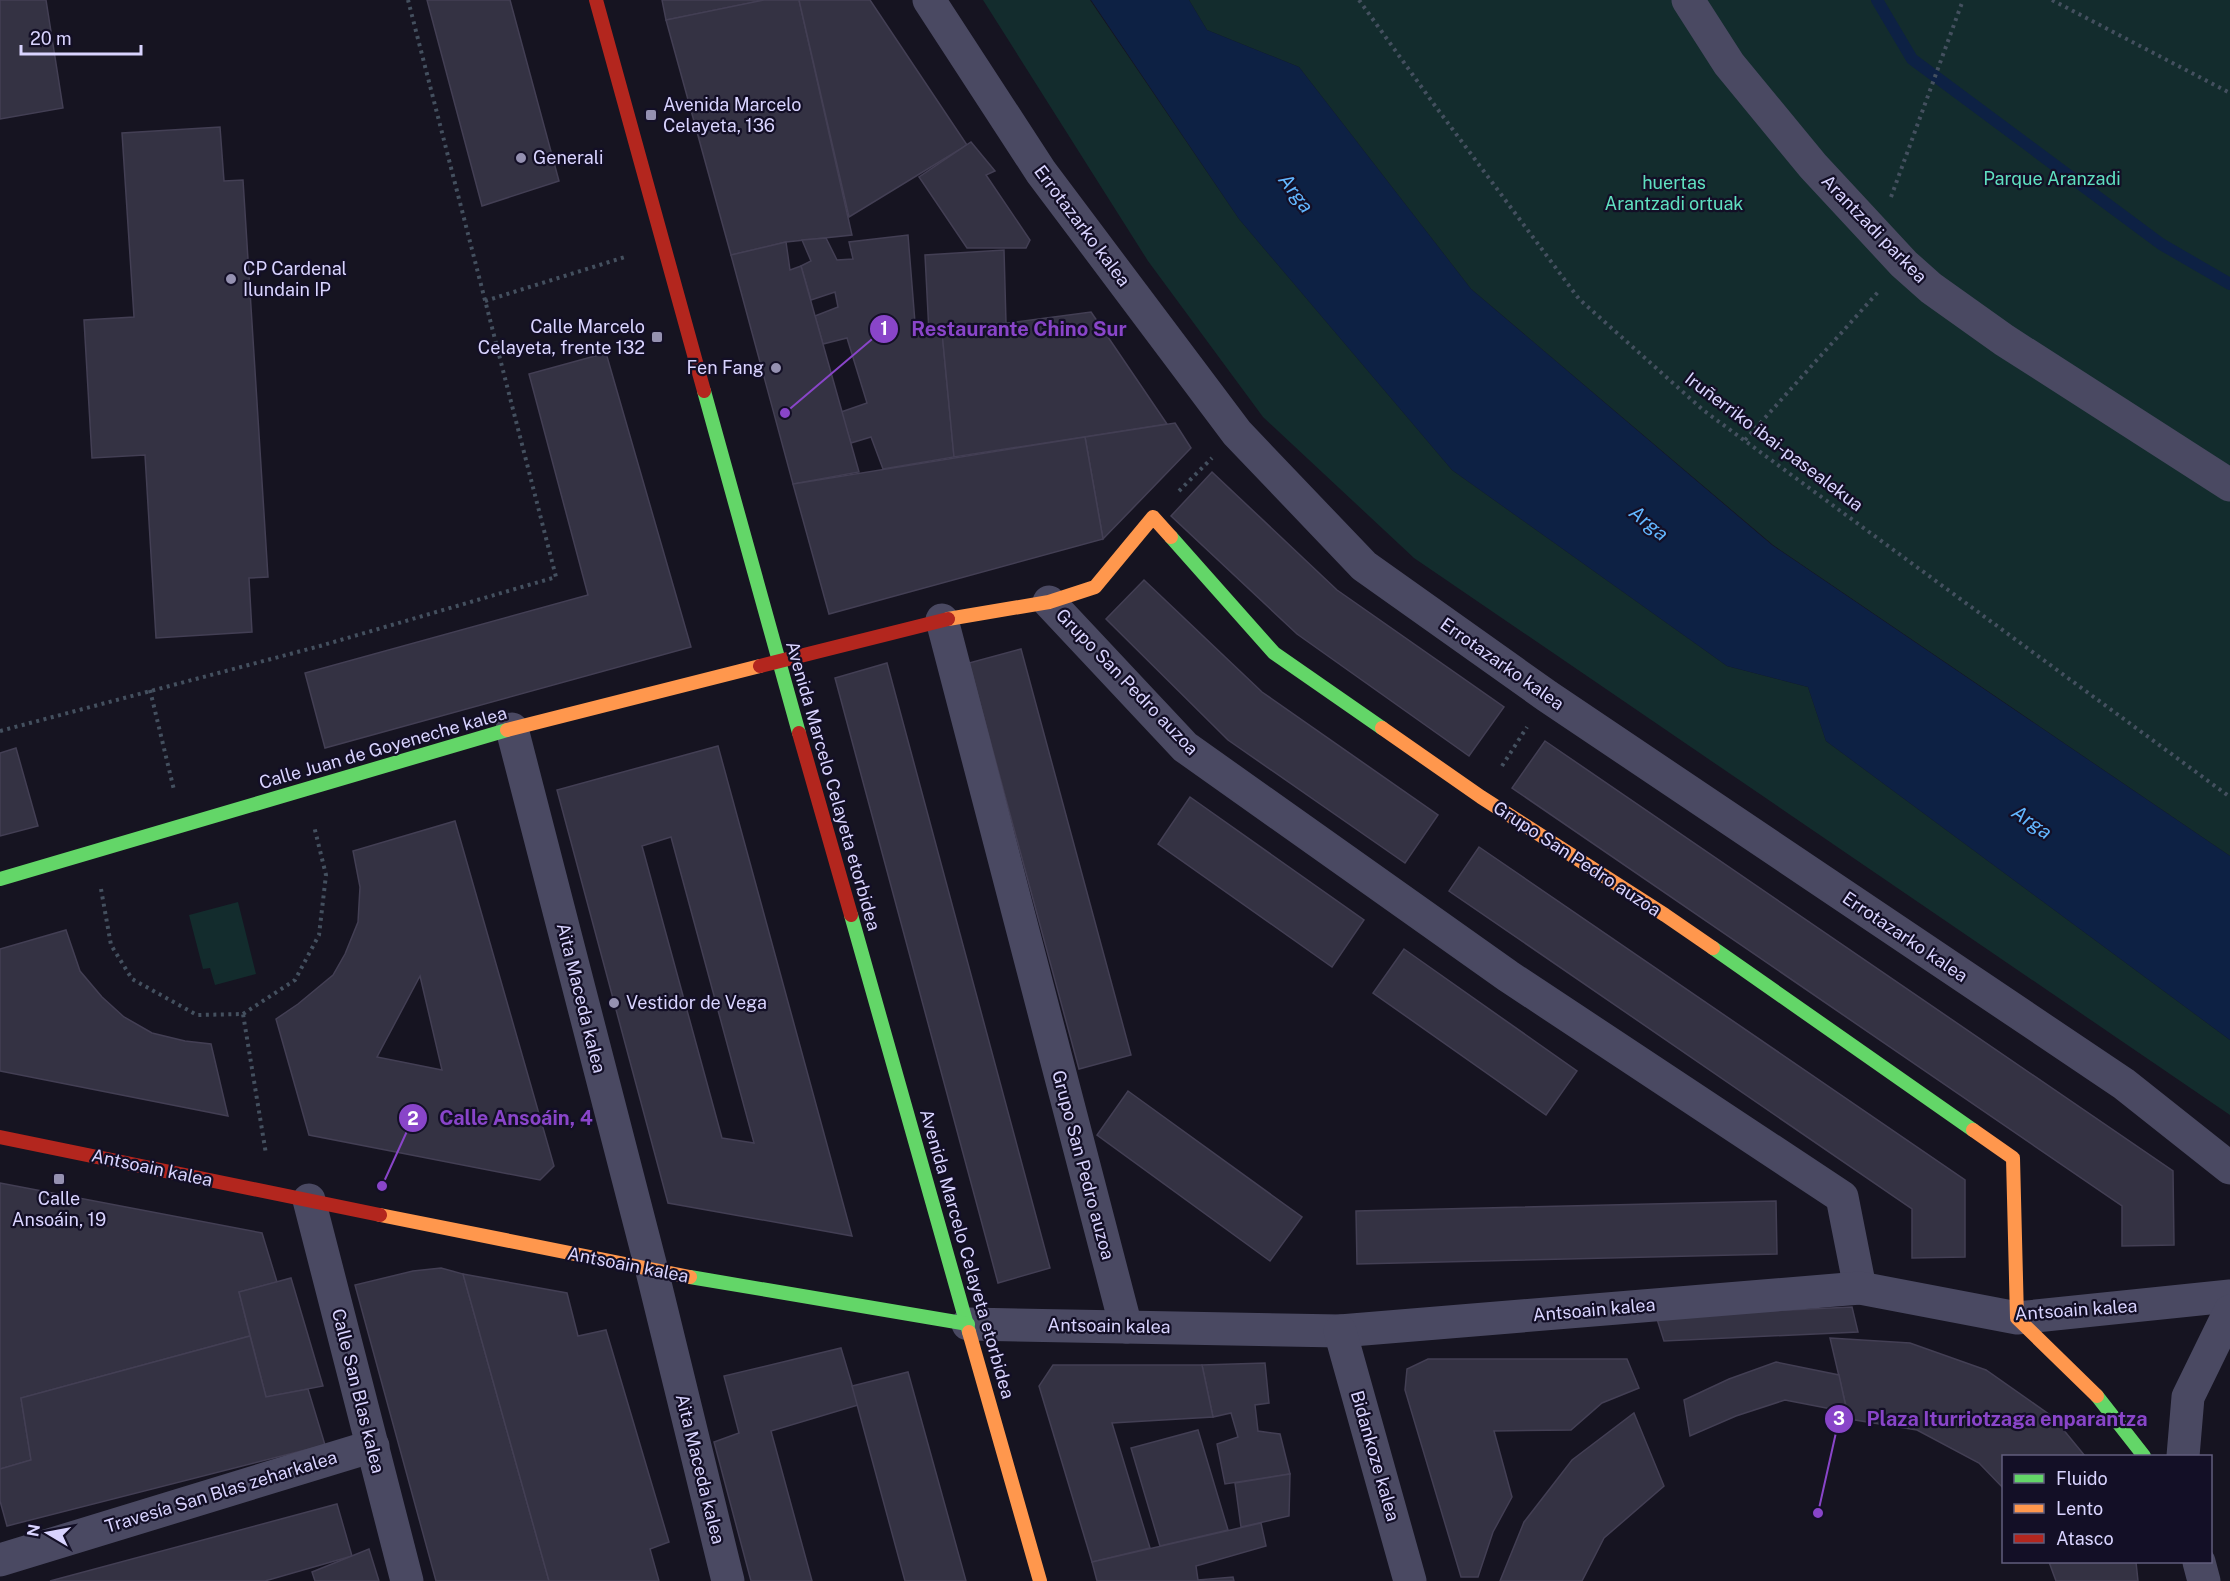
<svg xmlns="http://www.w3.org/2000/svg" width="2230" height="1581" viewBox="0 0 2230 1581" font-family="'Public Sans',sans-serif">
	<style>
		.green { fill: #132c2d }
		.water { fill: #0d2144 }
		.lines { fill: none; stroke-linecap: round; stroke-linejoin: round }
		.stream { stroke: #0d2144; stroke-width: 12 }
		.building { fill: #343243; stroke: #433f54; stroke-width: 1.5; fill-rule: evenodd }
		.path { stroke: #44505f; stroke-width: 4; stroke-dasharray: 3 4.5; stroke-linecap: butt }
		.street { stroke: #4a4962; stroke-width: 33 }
		.fast { stroke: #63d668; stroke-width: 14 }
		.slow { stroke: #ff974d; stroke-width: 14 }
		.jam { stroke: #b3261e; stroke-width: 14 }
		.poi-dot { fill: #9591b1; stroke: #130f26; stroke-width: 2 }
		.labels { text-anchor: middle; stroke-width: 4.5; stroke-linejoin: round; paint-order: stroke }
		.poi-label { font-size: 18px; fill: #d9d4ff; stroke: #130f26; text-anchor: start }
		.park-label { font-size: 18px; fill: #5fe0c0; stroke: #130f26 }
		.street-label { font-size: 18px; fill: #d9d4ff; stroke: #130f26 }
		.water-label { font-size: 20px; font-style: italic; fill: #62b6ff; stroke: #130f26 }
		.leader { fill: none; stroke: #8945c9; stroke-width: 2 }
		.callout-dot { fill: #8945c9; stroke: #130f26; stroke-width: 2 }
		.mark-label { font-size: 18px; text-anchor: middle; font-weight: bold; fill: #fff }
		.callout-label { font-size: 20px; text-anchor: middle; font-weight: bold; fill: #8945c9; stroke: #130f26; stroke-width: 4.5; stroke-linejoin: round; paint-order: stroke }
	</style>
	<rect width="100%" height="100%" fill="#161421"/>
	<!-- green -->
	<g class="green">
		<polygon points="983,0 1090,0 1239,219 1452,470 1727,666 1808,687 1826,741 2230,1040 2230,1115 1414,558 1263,417 1148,261"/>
		<polygon points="1189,0 2230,0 2230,856 1773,545 1471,289 1299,67 1207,30"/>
		<polygon points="238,902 256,974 215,985 210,968 203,969 189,915"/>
	</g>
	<!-- water -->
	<polygon class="water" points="1091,0 1189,0 1207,30 1299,67 1471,289 1772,545 2230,856 2230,1040 1826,741 1808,687 1727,666 1452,470 1239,219"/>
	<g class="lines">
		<!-- stream -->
		<polyline class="stream" points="1877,0 1912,59 2161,244 2230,284"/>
	</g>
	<!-- building -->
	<g class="building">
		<polygon points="0,0 46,0 63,108 0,119"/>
		<polygon points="427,0 510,0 559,181 482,206"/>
		<polygon points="662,0 760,0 760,1 666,20"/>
		<polygon points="799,0 852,235 786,242 731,255 666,20 764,0"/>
		<polygon points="799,0 870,0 967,145 849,217"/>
		<polygon points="220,127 224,181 243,180 268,577 249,578 252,632 156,638 145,455 92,458 84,320 134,317 122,133"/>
		<polygon points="971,142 995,171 986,175 1030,240 1026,248 967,248 919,177"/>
		<polygon points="908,235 916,335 942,332 954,457 883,469 871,437 851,443 841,412 867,403 847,338 823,344 815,316 838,307 835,292 811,300 801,266 811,261 802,240 826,238 837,260 853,259 849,242"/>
		<polygon points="786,242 790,270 801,266 859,472 793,484 731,255"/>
		<polygon points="1004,250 1006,323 929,333 925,255"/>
		<polygon points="1091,312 1167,424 954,457 942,332"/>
		<polygon points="606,353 691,647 325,748 305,673 588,595 529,374"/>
		<polygon points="1175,423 1191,448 1103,539 1085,437"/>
		<polygon points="1085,437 1103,539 829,614 793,484"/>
		<polygon points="1212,472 1337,590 1504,707 1469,756 1297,634 1171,516"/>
		<polygon points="1144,580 1262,692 1438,815 1405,863 1228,740 1106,619"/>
		<polygon points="1021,649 1131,1055 1079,1069 969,663"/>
		<polygon points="887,663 1050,1268 998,1283 835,678"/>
		<polygon points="1545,741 2173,1171 2174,1245 2122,1246 2122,1206 1512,788"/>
		<path d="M718,746L852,1236L668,1203L557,790ZM671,837L754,1143L722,1138L642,846Z"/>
		<polygon points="16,748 38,826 0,836 0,753"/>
		<polygon points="1190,797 1364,920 1332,967 1158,844"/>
		<path d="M455,821L554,1166L540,1180L309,1135L276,1019L298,1004L333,975L345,954L358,922L360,887L353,851ZM420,976L442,1070L377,1057Z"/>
		<polygon points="1479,847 1965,1180 1965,1257 1912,1258 1912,1209 1449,891"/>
		<polygon points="66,930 80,971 102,997 124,1017 152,1033 185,1041 211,1044 228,1116 0,1071 0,949"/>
		<polygon points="1404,949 1577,1071 1546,1115 1373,993"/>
		<polygon points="1128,1091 1302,1217 1270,1261 1097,1135"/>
		<polygon points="0,1183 262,1233 277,1282 239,1292 250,1336 21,1398 31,1460 0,1469"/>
		<polygon points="1776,1201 1777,1254 1357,1264 1356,1211"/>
		<polygon points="441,1268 463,1274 549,1581 436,1581 355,1285 413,1271"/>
		<polygon points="463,1274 567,1293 578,1336 606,1330 669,1542 650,1549 659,1581 549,1581"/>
		<polygon points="291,1278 323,1386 266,1397 239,1292"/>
		<polygon points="1852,1307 1858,1332 1664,1341 1656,1316"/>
		<polygon points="250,1336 266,1397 308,1389 325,1445 7,1526 0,1501 0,1469 31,1460 21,1398"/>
		<polygon points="1830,1338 1910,1343 1986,1370 2053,1417 2085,1456 2004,1456 2004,1489 1979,1463 1917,1430 1849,1419"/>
		<polygon points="841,1348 858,1405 771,1431 812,1581 751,1581 714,1442 739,1433 724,1376"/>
		<polygon points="1428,1359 1627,1359 1639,1388 1602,1403 1571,1430 1494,1431 1512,1497 1493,1532 1478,1577 1461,1577 1405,1390 1407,1369"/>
		<polygon points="1776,1362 1839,1375 1847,1412 1785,1400 1736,1416 1690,1436 1684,1400 1729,1379"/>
		<polygon points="1265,1363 1269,1403 1255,1405 1258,1431 1280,1434 1290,1474 1225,1484 1217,1444 1238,1437 1231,1413 1213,1417 1202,1365"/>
		<polygon points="1053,1365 1202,1365 1213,1417 1112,1423 1150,1548 1092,1562 1039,1386"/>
		<polygon points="908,1372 966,1581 905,1581 852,1386"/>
		<polygon points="1634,1413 1664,1486 1604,1538 1582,1581 1500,1581 1524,1522 1572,1460"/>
		<polygon points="1198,1430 1228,1530 1160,1546 1131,1448"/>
		<polygon points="1290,1474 1289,1516 1241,1527 1235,1483"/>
		<polygon points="337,1504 352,1556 265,1581 50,1581"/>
		<polygon points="1261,1523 1266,1546 1196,1566 1198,1580 1233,1577 1234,1581 1097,1581 1092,1562"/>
		<polygon points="369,1549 379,1581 315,1581 312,1572"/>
		<polygon points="2049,1562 2136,1562 2138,1581 2056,1581"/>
	</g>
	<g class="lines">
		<!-- path -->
		<g class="path">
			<polyline points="1359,0 1433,103 1579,299 1703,410 2230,797"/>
			<polyline points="2052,0 2230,93"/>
			<polyline points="1891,197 1963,0"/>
			<polyline points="485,301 628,256"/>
			<polyline points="1745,440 1879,291"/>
			<polyline points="1179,491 1212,458"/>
			<polyline points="150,690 174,790"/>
			<polyline points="0,731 320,646 556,577 408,0"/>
			<polyline points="1502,766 1527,727"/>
			<polyline points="101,889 111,945 132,979 197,1015 243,1014 266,1154"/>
			<polyline points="243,1014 295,980 319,935 326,875 314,826"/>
		</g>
		<!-- street -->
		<g class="street">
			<polyline points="929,0 1041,172 1237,433 1364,566 1547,696 2124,1084 2230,1168"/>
			<polyline points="1688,0 1729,64 1813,166 1904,264 1931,288 2004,340 2230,485"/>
			<polyline points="1049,602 1185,747 1508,976 1842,1197 1860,1288"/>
			<polyline points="942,620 1126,1327"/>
			<polyline points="512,729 652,1271 728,1581"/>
			<polyline points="309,1200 407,1581"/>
			<polyline points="968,1324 1340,1331 1860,1288 2017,1318 2230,1296"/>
			<polyline points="1340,1331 1410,1581"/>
			<polyline points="2183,1456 2188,1397 2230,1311"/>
			<polyline points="0,1560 373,1446"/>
			<polyline points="2199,1562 2204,1581"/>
		</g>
		<!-- fast -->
		<g class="fast">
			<polyline points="704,391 799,733"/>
			<polyline points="1171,537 1274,653 1382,728"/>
			<polyline points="0,879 507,730"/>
			<polyline points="851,915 969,1332"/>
			<polyline points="1713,948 1973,1130"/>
			<polyline points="690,1277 968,1324"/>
			<polyline points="2097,1396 2144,1456"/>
		</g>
		<!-- slow -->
		<g class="slow">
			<polyline points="948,619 1049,602 1095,587 1153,517 1171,537"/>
			<polyline points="1382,728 1481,797 1665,915 1713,948"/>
			<polyline points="507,730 760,666"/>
			<polyline points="1973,1130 2013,1158 2017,1318 2097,1396"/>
			<polyline points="380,1215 690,1277"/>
			<polyline points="969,1332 1040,1581"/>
		</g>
		<!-- jam -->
		<g class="jam">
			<polyline points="596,0 704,391"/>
			<polyline points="760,666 948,619"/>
			<polyline points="799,733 851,915"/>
			<polyline points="0,1137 380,1215"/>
		</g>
	</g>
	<!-- markers -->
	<g class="poi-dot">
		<rect x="645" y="109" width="12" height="12" rx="3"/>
		<circle cx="521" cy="158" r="6"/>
		<circle cx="231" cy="279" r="6"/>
		<rect x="651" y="331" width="12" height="12" rx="3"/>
		<circle cx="776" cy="368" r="6"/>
		<circle cx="614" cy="1003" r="6"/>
		<rect x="53" y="1173" width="12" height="12" rx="3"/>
	</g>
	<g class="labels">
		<!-- poi labels -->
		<g class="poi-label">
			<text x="663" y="111">Avenida Marcelo<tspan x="663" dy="21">Celayeta, 136</tspan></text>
			<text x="533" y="164">Generali</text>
			<text x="243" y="275">CP Cardenal<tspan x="243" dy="21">Ilundain IP</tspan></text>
			<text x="645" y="333" text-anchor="end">Calle Marcelo<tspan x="645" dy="21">Celayeta, frente 132</tspan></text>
			<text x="764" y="374" text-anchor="end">Fen Fang</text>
			<text x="626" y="1009">Vestidor de Vega</text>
			<text x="59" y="1205" text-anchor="middle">Calle<tspan x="59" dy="21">Ansoáin, 19</tspan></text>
		</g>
		<!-- park labels -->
		<g class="park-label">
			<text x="2052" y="185">Parque Aranzadi</text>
			<text x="1674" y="189">huertas<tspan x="1674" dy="21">Arantzadi ortuak</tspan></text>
		</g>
		<!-- street labels -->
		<g class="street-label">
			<text transform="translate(1082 226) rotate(53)" y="6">Errotazarko kalea</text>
			<text transform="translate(1874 229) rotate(46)" y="6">Arantzadi parkea</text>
			<text transform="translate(1774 442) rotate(37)" y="6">Iruñerriko ibai-pasealekua</text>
			<text transform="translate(1502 664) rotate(35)" y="6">Errotazarko kalea</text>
			<text transform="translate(1127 682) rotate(46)" y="6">Grupo San Pedro auzoa</text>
			<text transform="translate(383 748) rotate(-16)" y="6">Calle Juan de Goyeneche kalea</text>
			<text transform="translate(833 786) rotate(74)" y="6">Avenida Marcelo Celayeta etorbidea</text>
			<text transform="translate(1577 859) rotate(33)" y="6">Grupo San Pedro auzoa</text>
			<text transform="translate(1905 937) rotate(34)" y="6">Errotazarko kalea</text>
			<text transform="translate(581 998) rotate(76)" y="6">Aita Maceda kalea</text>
			<text transform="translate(1083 1165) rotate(75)" y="6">Grupo San Pedro auzoa</text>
			<text transform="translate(152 1168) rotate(12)" y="6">Antsoain kalea</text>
			<text transform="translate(967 1254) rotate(74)" y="6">Avenida Marcelo Celayeta etorbidea</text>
			<text transform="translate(628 1265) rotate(11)" y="6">Antsoain kalea</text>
			<text transform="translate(1594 1310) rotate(-5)" y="6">Antsoain kalea</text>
			<text transform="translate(2076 1310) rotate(-4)" y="6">Antsoain kalea</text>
			<text transform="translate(1109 1326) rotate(1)" y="6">Antsoain kalea</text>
			<text transform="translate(358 1391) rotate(76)" y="6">Calle San Blas kalea</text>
			<text transform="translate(1375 1456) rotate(74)" y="6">Bidankoze kalea</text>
			<text transform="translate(700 1469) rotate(76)" y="6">Aita Maceda kalea</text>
			<text transform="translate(221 1492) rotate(-17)" y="6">Travesía San Blas zeharkalea</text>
		</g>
		<!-- water labels -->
		<g class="water-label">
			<text transform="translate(1296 193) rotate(53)" y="7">Arga</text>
			<text transform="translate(1649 523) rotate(39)" y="7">Arga</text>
			<text transform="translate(2032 822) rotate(35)" y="7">Arga</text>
		</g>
	</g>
	<!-- callouts -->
	<path class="leader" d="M785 413L884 329M382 1186L413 1118M1818 1513L1839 1419"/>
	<g class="callout-dot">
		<circle cx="785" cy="413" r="6"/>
		<circle cx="382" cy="1186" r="6"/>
		<circle cx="1818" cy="1513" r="6"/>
		<circle cx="884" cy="329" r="15"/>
		<circle cx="413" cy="1118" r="15"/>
		<circle cx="1839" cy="1419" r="15"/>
	</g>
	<g class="mark-label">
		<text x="884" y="335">1</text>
		<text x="413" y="1125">2</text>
		<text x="1839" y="1425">3</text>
	</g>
	<g class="callout-label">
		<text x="1019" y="336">Restaurante Chino Sur</text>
		<text x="516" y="1125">Calle Ansoáin, 4</text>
		<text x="2007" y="1426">Plaza Iturriotzaga enparantza</text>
	</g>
	<!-- legend -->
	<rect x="2002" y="1455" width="210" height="108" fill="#130f26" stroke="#625e7d" stroke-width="1.5"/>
	<rect x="2014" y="1474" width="30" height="9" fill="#63d668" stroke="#625e7d" stroke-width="1.5"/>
	<text x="2056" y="1485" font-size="18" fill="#d9d4ff">Fluido</text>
	<rect x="2014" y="1504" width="30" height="9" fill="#ff974d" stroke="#625e7d" stroke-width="1.5"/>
	<text x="2056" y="1515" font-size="18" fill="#d9d4ff">Lento</text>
	<rect x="2014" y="1534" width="30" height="9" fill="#b3261e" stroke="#625e7d" stroke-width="1.5"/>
	<text x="2056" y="1545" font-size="18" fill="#d9d4ff">Atasco</text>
	<!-- north arrow -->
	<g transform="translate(48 1533) rotate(280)" stroke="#130f26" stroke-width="4.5" paint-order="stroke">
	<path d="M0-4.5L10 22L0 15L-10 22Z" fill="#d9d4ff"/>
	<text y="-9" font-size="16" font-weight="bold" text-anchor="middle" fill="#d9d4ff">N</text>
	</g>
	<!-- scale -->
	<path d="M21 45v9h120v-9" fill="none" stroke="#d9d4ff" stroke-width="3"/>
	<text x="30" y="45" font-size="18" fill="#d9d4ff" stroke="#130f26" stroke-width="4.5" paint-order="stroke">20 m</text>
</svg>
